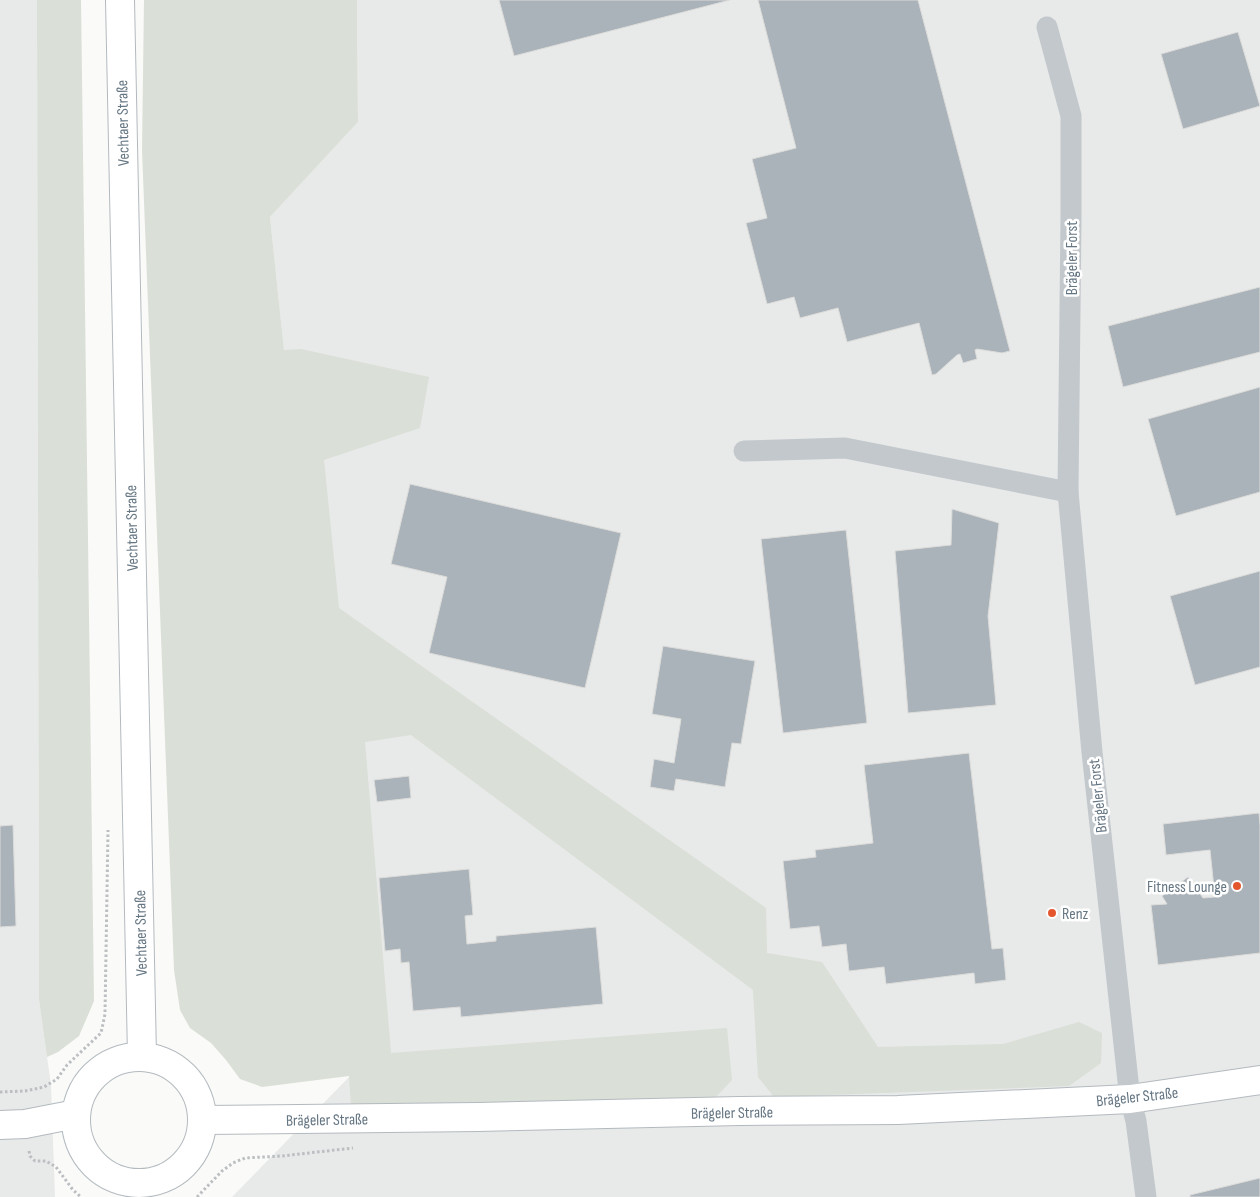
<svg xmlns="http://www.w3.org/2000/svg" width="1260" height="1197" viewBox="0 0 1260 1197" font-family="'Sofia Sans Condensed',sans-serif">
	<style>
		.built { fill: #e8e9e9 }
		.green { fill: #dadfd7 }
		.building { fill: #aab3b9; stroke: #dcdcda }
		.lines { fill: none; stroke-linecap: round; stroke-linejoin: round }
		.secondary-casing { stroke: #b3babf; stroke-width: 30 }
		.path { stroke: #bbbfc2; stroke-width: 3; stroke-dasharray: 2.5 2.5; stroke-linecap: butt }
		.street { stroke: #c3c8cc; stroke-width: 21 }
		.secondary { stroke: #fff; stroke-width: 28 }
		.poi-dot { fill: #e4572e; stroke: #fff; stroke-width: 2 }
		.labels { text-anchor: middle; stroke-width: 5; stroke-linejoin: round; paint-order: stroke }
		.street-label { font-size: 16px; fill: #657683; stroke: #fff }
		.poi-label { font-size: 16px; fill: #657683; stroke: #fff; text-anchor: end }
	</style>
	<rect width="100%" height="100%" fill="#fafaf8"/>
	<!-- built -->
	<g class="built">
		<polygon points="0,0 37,0 39,1000 51,1085 55,1197 0,1197"/>
		<polygon points="357,0 1260,0 1260,1197 232,1197 350,1076 284,351 270,217 358,122"/>
	</g>
	<!-- green -->
	<g class="green">
		<polygon points="37,0 81,0 94,1001 79,1036 58,1052 47,1057 39,1000"/>
		<polygon points="144,0 357,0 358,122 270,217 284,350 301,349 429,377 420,428 324,460 339,608 766,908 767,953 822,962 878,1047 1003,1044 1079,1022 1102,1033 1101,1063 1069,1086 774,1097 758,1077 753,990 411,735 365,742 391,1053 727,1028 732,1080 714,1099 351,1105 349,1076 262,1087 240,1079 226,1060 211,1043 190,1028 180,1010 174,970 142,150"/>
	</g>
	<!-- building -->
	<g class="building">
		<polygon points="499,0 730,0 514,56"/>
		<polygon points="758,0 918,0 1010,351 1002,353 977,349 975,350 977,359 963,363 960,354 957,355 936,374 932,375 919,323 847,342 838,308 800,318 794,297 767,304 746,223 767,218 752,159 796,148"/>
		<polygon points="1238,32 1260,106 1183,129 1161,54"/>
		<polygon points="1260,287 1260,352 1123,387 1108,326"/>
		<polygon points="1260,387 1260,492 1176,516 1148,419"/>
		<polygon points="410,484 621,533 585,688 429,653 447,577 391,564"/>
		<polygon points="952,509 999,523 988,616 996,705 908,713 895,551 951,545"/>
		<polygon points="846,530 867,723 783,733 761,539"/>
		<polygon points="1260,571 1260,667 1195,685 1170,596"/>
		<polygon points="663,646 755,661 741,744 732,743 725,787 676,779 674,791 650,787 654,759 674,763 681,719 652,714"/>
		<polygon points="969,753 992,949 1003,948 1006,980 975,984 974,973 886,984 884,967 849,971 846,944 822,947 819,926 790,929 783,861 816,857 815,850 873,843 864,765"/>
		<polygon points="409,776 411,798 377,802 374,780"/>
		<polygon points="1259,813 1260,825 1260,953 1158,965 1151,905 1167,904 1162,896 1188,877 1203,898 1215,897 1210,850 1166,855 1163,824"/>
		<polygon points="13,825 16,926 0,927 0,826"/>
		<polygon points="469,869 473,915 465,916 467,944 496,941 496,936 596,927 603,1004 461,1017 460,1007 413,1011 409,962 401,963 400,949 385,951 379,878"/>
		<polygon points="1260,1178 1260,1197 1190,1197 1190,1195"/>
	</g>
	<g class="lines">
		<!-- secondary casing -->
		<g class="secondary-casing">
			<g id="secondary">
				<polyline points="120,0 142,1056"/>
				<circle cx="139" cy="1120" r="63"/>
				<polyline points="203,1120 478,1117 740,1111 898,1110 1130,1099 1260,1080"/>
				<polyline points="0,1125 25,1124 76,1114"/>
			</g>
		</g>
		<!-- path -->
		<g class="path">
			<polyline points="0,1092 25,1091 44,1087 57,1079 67,1065 101,1033 105,1014 108,830"/>
			<polyline points="29,1151 30,1156 35,1161 46,1161 56,1167 73,1190 81,1197"/>
			<polyline points="197,1197 222,1171 233,1163 245,1158 282,1156 353,1148"/>
		</g>
		<!-- street -->
		<g class="street">
			<polyline points="1047,27 1071,116 1071,218 1068,492 1092,752 1130,1099 1136,1121 1146,1197"/>
			<polyline points="744,451 845,448 1068,492"/>
		</g>
		<!-- secondary -->
		<use href="#secondary" class="secondary"/>
	</g>
	<!-- markers -->
	<g class="poi-dot">
		<circle cx="1237" cy="886" r="5"/>
		<circle cx="1052" cy="913" r="5"/>
	</g>
	<g class="labels">
		<!-- street labels -->
		<g class="street-label">
			<text transform="translate(122 123) rotate(-91)" y="6">Vechtaer Straße</text>
			<text transform="translate(1071 258) rotate(-90)" y="6">Brägeler Forst</text>
			<text transform="translate(131 528) rotate(-91)" y="6">Vechtaer Straße</text>
			<text transform="translate(1097 796) rotate(-96)" y="6">Brägeler Forst</text>
			<text transform="translate(140 933) rotate(-91)" y="6">Vechtaer Straße</text>
			<text transform="translate(1137 1096) rotate(-6)" y="6">Brägeler Straße</text>
			<text transform="translate(732 1112) rotate(-1)" y="6">Brägeler Straße</text>
			<text transform="translate(327 1119) rotate(-1)" y="6">Brägeler Straße</text>
		</g>
		<!-- poi labels -->
		<g class="poi-label">
			<text x="1227" y="892">Fitness Lounge</text>
			<text x="1062" y="919" text-anchor="start">Renz</text>
		</g>
	</g>
</svg>
